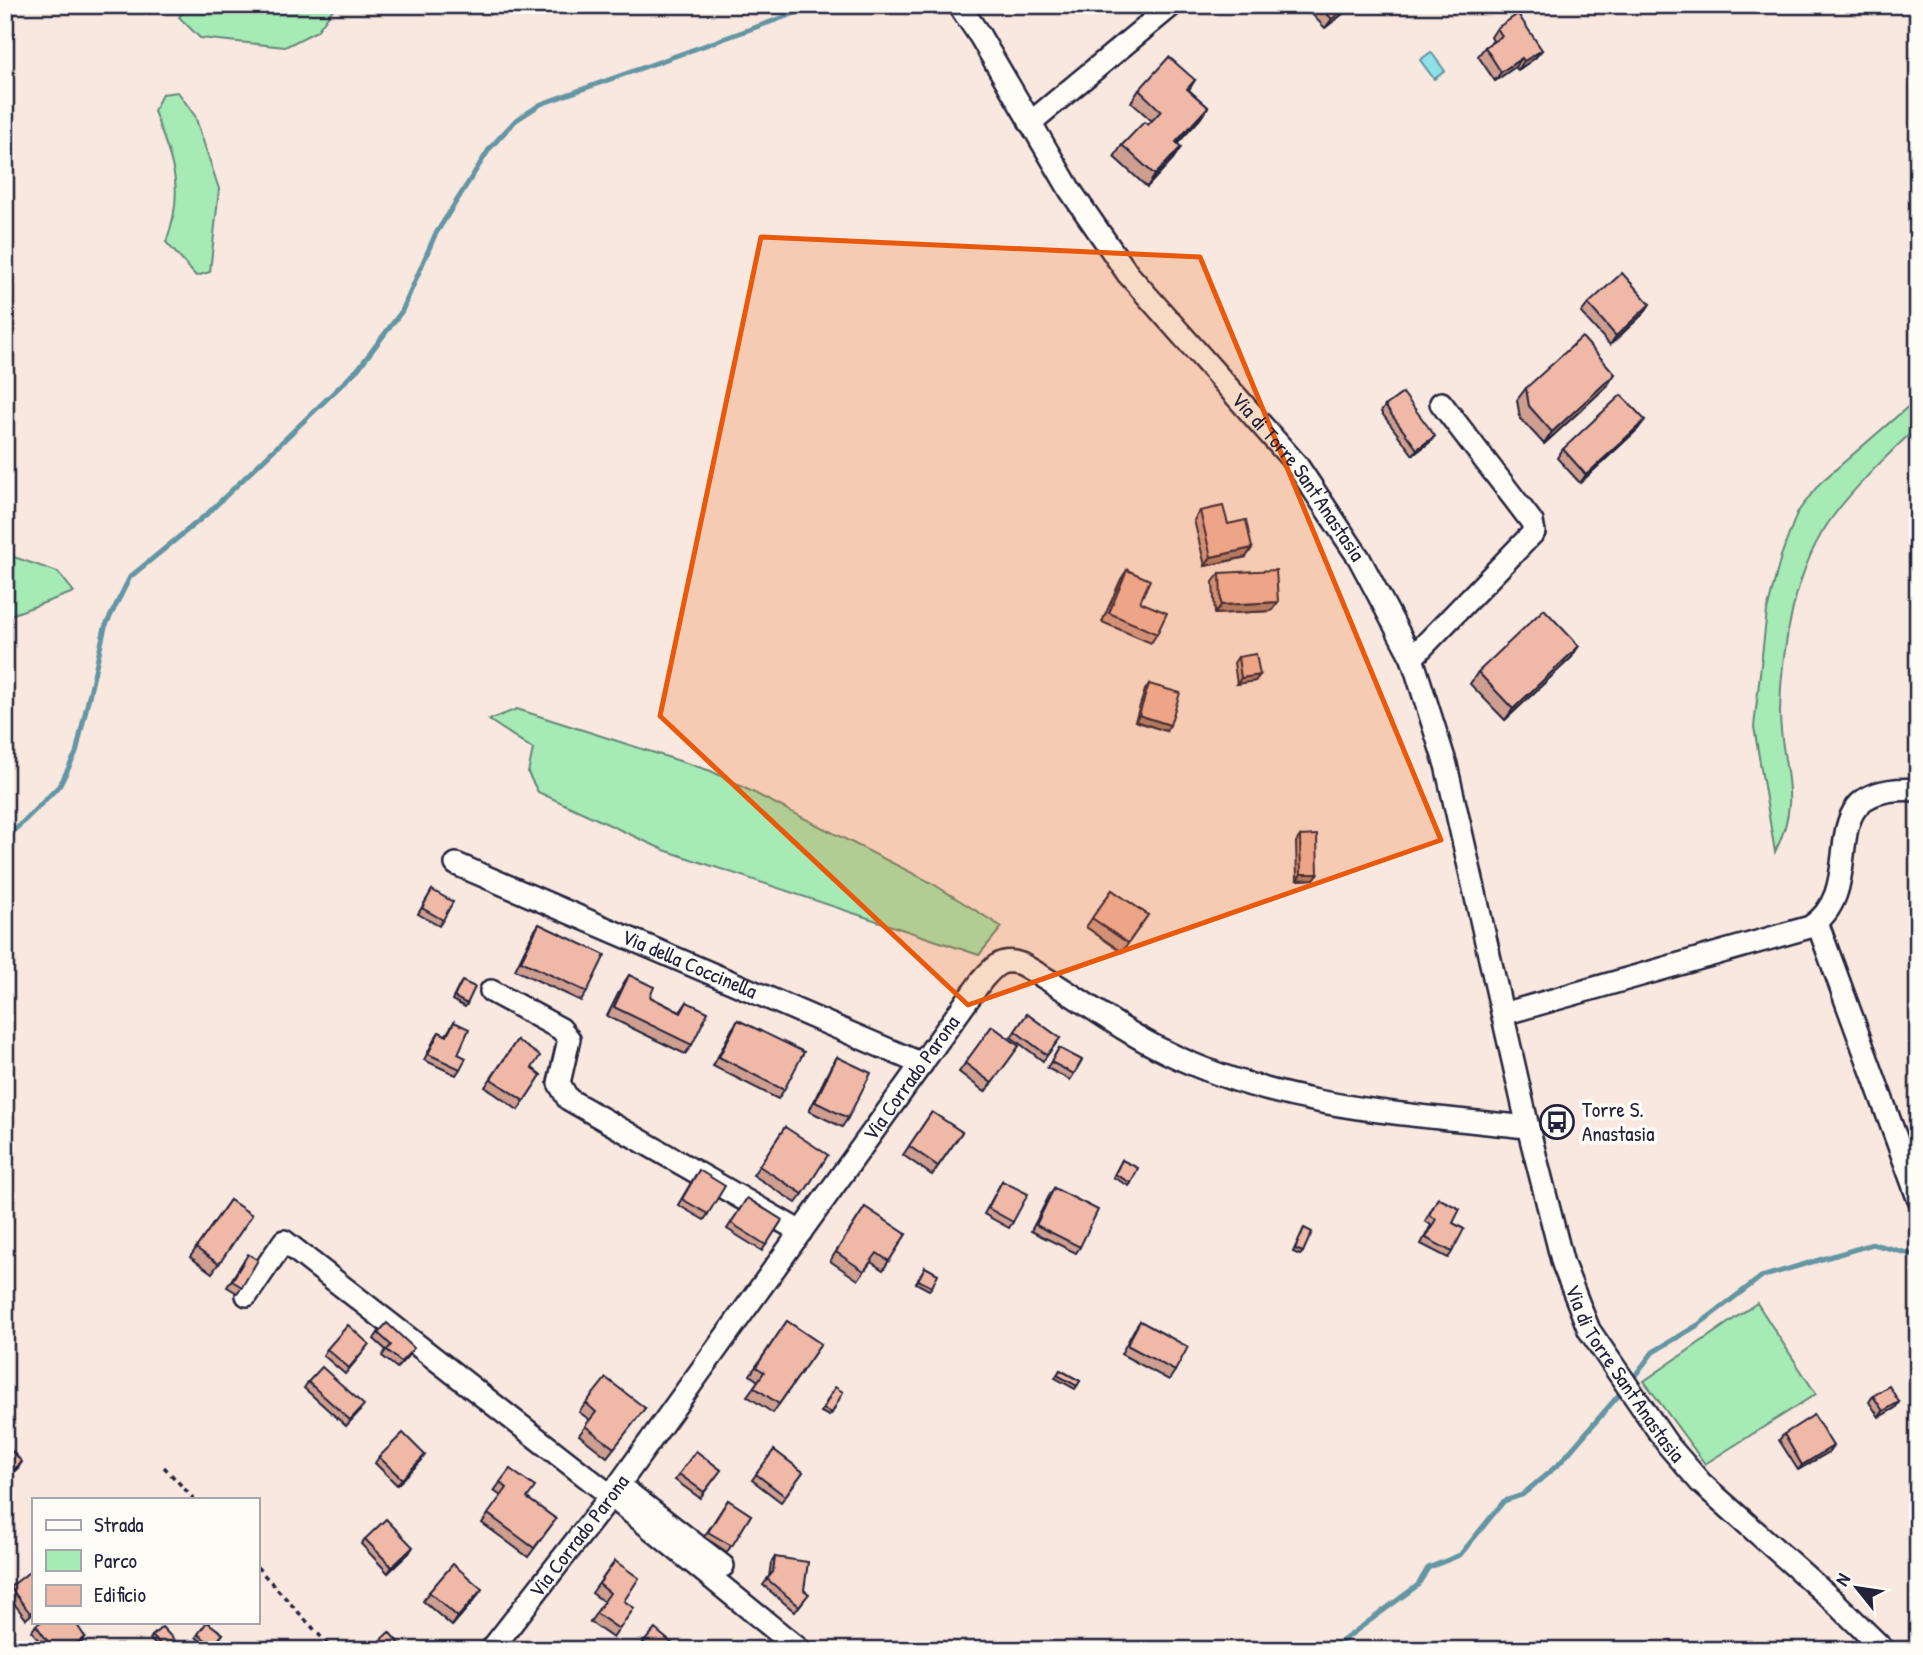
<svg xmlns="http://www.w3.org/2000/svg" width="1923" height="1655" viewBox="0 0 1923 1655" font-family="'Patrick Hand',sans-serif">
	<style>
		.green { fill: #a6eab6; stroke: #648678; stroke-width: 2 }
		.water { fill: #8fe1e8; stroke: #6395a3; stroke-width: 2 }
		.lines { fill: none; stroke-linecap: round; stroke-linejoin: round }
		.stream { stroke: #6395a3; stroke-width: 5 }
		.minor-casing { stroke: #22223b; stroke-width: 26 }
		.path { stroke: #22223b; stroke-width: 3.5; stroke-dasharray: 5 5; stroke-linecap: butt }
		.minor { stroke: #fdfcf7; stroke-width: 21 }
		.wall { fill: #ce9e90; stroke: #22223b; stroke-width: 2 }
		.shaded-wall { fill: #a88175; stroke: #22223b; stroke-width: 2 }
		.building { fill: #f0b8a7; stroke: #22223b; stroke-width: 2 }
		.marked { fill: #e8590c; fill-opacity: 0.2; stroke: #e8590c; stroke-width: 5; stroke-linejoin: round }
		.labels { text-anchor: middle; stroke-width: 7; stroke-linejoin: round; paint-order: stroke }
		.street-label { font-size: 21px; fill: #22223b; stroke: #fdfcf7 }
		.poi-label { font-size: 21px; fill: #22223b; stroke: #fdfcf7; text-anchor: start }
	</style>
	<rect width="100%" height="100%" fill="#f9e8df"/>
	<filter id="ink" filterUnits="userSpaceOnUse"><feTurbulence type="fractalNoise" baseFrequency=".0143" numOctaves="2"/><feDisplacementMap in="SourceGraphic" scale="14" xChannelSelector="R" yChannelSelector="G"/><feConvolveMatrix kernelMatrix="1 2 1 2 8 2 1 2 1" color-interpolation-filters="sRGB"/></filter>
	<g filter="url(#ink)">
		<!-- green -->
		<g class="green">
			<polygon points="196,5 336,5 317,31 285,47 200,38 179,17 189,7"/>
			<path d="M178,92L195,116L219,189L210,272L196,276L166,242C186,188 172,162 154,111L162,94Z"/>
			<path d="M1918,398V426C1889,454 1858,483 1834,515C1795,565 1781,650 1780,712C1780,768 1804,794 1775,852L1754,727L1767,611L1781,556L1797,513L1820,483Z"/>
			<polygon points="5,554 58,572 74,592 5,617"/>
			<polygon points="517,709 711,771 930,882 1002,927 979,955 664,850 538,792 528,773 533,749 489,720"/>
			<polygon points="1757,1303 1816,1394 1705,1464 1644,1381"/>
		</g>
		<!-- water -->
		<polygon class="water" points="1431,52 1445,71 1434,79 1420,60"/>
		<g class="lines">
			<!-- stream -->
			<g class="stream">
				<polyline points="5,840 60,785 76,753 105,627 130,577 207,514 358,369 402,311 435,235 490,148 515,121 541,104 818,5"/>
				<polyline points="1630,1382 1653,1352 1698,1325 1761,1277 1873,1244 1918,1256"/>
				<polyline points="1330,1650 1418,1585 1428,1568 1460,1555 1504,1501 1522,1495 1560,1463 1624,1389"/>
			</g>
			<!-- minor casing -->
			<g class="minor-casing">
				<g id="minor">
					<path id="s1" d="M959,5L980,36L1070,190L1128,274L1297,465L1359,558L1412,658L1446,765L1528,1127L1563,1264L1589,1330L1668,1445L1701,1483L1837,1604L1884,1650"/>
					<polyline points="1030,123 1172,5"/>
					<polyline points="1412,658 1534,532 1532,522 1441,403"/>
					<path id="s2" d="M456,864L922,1064"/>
					<polyline points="1817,922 1918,1198"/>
					<polyline points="491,991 561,1029 569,1039 559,1083 568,1099 801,1232"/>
					<path d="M1503,1014L1810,927C1875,885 1802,782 1918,790"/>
					<polyline points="247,1295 284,1241 611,1496 800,1650"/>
					<polyline points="629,1493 723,1566"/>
					<path id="s3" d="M491,1650L607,1501L982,980C994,966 1002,957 1021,964C1071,991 1114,1027 1166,1052C1279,1108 1404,1114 1528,1127"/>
				</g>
			</g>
			<!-- path -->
			<g class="path">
				<polyline points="164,1467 194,1499"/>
				<polyline points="257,1567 333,1650"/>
			</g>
			<!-- minor -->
			<use href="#minor" class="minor"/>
		</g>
		<!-- wall -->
		<g class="wall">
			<polygon points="1303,5 1354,5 1325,28"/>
			<polygon points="1497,28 1542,50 1535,58 1518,70 1515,67 1495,81 1478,56 1485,47 1493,41 1491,37"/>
			<polygon points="1195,80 1189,90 1208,107 1200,119 1177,144 1181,147 1173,159 1147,187 1114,157 1122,145 1152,121 1131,102 1139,90"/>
			<polygon points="1588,304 1644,313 1610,345 1581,313"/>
			<polygon points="1607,386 1544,444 1520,418 1517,400 1526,388"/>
			<polygon points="1385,406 1430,442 1413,455 1381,412"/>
			<polygon points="1638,429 1580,483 1557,458 1563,449"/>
			<polygon points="1200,511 1228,524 1252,548 1246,557 1205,566 1194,520"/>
			<polygon points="1127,570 1140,602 1157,634 1151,643 1102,622 1121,579"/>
			<polygon points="1220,573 1278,602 1271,611 1215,614 1213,582"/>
			<polygon points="1238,657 1255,681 1237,684 1234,663"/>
			<polygon points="1571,658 1505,720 1470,684 1478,672"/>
			<polygon points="1149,684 1166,731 1135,721 1145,690"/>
			<polygon points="1300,836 1314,879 1297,880 1296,842"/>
			<polygon points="432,890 443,920 439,926 418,914"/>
			<polygon points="1112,890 1148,915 1122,952 1086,927"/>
			<polygon points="539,924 587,992 581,1001 515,970 533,933"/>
			<polygon points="629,975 650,997 680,1012 687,1002 692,1045 685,1054 607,1016 623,984"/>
			<polygon points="460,984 467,1004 465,1007 452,1000"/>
			<polygon points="1027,1014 1060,1038 1043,1061 1011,1037"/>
			<polygon points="738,1020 784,1090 778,1099 713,1066 732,1029"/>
			<polygon points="454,1022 460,1069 456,1075 424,1060 435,1038 439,1032 446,1035"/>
			<polygon points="992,1026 1019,1046 985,1092 959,1072"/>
			<polygon points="517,1040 532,1068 541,1075 518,1110 485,1087"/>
			<polygon points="1059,1048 1074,1074 1070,1080 1047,1068"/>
			<polygon points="837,1057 848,1118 842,1127 809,1111 831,1066"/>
			<polygon points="932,1112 962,1132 932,1175 903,1155"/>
			<polygon points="785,1127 803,1194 796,1203 753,1175"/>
			<polygon points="1122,1160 1131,1183 1129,1186 1113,1177"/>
			<polygon points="695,1176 708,1214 704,1220 678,1205"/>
			<polygon points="1002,1181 1013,1222 1009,1228 984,1214"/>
			<polygon points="1054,1188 1080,1247 1076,1253 1031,1231 1050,1194"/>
			<polygon points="747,1198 782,1220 762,1251 727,1229"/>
			<polygon points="1438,1198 1452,1252 1448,1258 1421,1244 1431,1225 1425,1221"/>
			<polygon points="230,1200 252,1215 212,1273 190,1257"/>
			<polygon points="865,1207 906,1234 883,1270 871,1262 858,1280 830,1261"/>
			<polygon points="1304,1228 1303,1252 1300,1255 1293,1252"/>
			<polygon points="244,1260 242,1287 237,1293 227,1287"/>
			<polygon points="925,1267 932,1287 929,1290 916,1283"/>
			<polygon points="787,1321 821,1344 773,1413 747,1396 758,1381 750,1375"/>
			<polygon points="1140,1321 1175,1371 1169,1380 1121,1354 1134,1330"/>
			<polygon points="378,1333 410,1354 397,1368 382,1356 386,1350 374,1339"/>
			<polygon points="327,1349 365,1350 345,1374 323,1355"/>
			<polygon points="1060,1370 1080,1381 1075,1389 1055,1378"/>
			<polygon points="308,1382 360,1411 346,1426 304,1388"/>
			<polygon points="833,1390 832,1413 829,1416 821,1412"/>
			<polygon points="1873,1396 1899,1402 1895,1408 1879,1417 1869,1402"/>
			<polygon points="586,1403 645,1408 607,1457 579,1435 590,1420 579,1412"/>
			<polygon points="1784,1434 1833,1446 1829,1452 1798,1470 1779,1440"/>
			<polygon points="774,1450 803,1472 781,1502 752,1480"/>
			<polygon points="696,1451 721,1470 700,1498 675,1480"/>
			<polygon points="379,1457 421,1461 397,1485 375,1463"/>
			<polygon points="510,1469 527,1498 556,1519 528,1557 482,1523 501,1496 494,1491"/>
			<polygon points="728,1500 751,1515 727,1552 704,1537"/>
			<polygon points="365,1539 409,1553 388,1573 361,1544"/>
			<polygon points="775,1557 804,1590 804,1600 795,1612 763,1585 769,1577 771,1563"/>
			<polygon points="615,1561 624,1601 634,1608 613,1638 590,1622 604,1602 592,1593"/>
			<polygon points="10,1587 33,1613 26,1619 6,1593"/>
			<polygon points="429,1592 476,1598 452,1626 423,1601"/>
			<polygon points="207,1622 223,1634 211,1649 196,1637"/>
			<polygon points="36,1625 81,1643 71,1650 45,1650 32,1631"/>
			<polygon points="152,1636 176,1647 173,1650 161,1650 150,1639"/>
		</g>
		<!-- shaded-wall -->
		<g class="shaded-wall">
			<polygon points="1349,5 1354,5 1325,28 1332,19"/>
			<polygon points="1542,50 1535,58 1518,70 1524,61"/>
			<polygon points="1522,58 1515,67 1495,81 1501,72"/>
			<polygon points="1208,107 1200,119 1168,154 1176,142"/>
			<polygon points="1181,147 1173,159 1147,187 1155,175"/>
			<polygon points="1650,304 1644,313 1610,345 1616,336"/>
			<polygon points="1615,374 1607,386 1544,444 1552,432"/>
			<polygon points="1645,420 1638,429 1580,483 1586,475"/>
			<polygon points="1435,436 1430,442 1413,455 1417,449"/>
			<polygon points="1252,548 1246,557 1205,566 1211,557"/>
			<polygon points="1278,602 1271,611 1215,614 1221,605"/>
			<polygon points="1579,646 1571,658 1505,720 1513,709"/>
			<polygon points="1260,675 1255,681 1237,684 1241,678"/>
			<polygon points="1139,715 1170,725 1166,731 1135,721"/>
			<polygon points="1301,874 1318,874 1314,879 1297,880"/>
			<polygon points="1899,1402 1895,1408 1879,1417 1883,1411"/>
			<polygon points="1833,1446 1829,1452 1798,1470 1802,1465"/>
			<polygon points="425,1455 421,1461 397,1485 402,1479"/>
			<polygon points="22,1462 18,1468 5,1480 5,1478"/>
			<polygon points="413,1547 409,1553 388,1573 392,1567"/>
			<polygon points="482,1589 476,1598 452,1626 458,1617"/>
			<polygon points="85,1637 81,1643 71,1650 67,1650"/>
		</g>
		<!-- building -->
		<g class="building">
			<polygon points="1318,5 1349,5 1332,19"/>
			<polygon points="1518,14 1542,50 1524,61 1522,58 1501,72 1485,47 1502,36 1497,28"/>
			<polygon points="1169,57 1195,80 1187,89 1208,107 1176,142 1181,147 1155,175 1122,145 1144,122 1148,125 1161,111 1139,90"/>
			<polygon points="1622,273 1650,304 1616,336 1588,304"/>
			<polygon points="1582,337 1615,374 1552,432 1529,406 1526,388"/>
			<polygon points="1403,393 1435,436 1417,449 1385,406"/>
			<polygon points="1621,395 1645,420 1586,475 1563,449"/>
			<polygon points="1223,506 1228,524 1246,520 1252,548 1211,557 1200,511"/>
			<polygon points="1127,570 1150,580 1140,602 1167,613 1157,634 1109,613"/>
			<polygon points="1276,570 1278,602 1221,605 1220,573"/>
			<polygon points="1544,609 1579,646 1513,709 1478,672"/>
			<polygon points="1256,654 1260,675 1241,678 1238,657"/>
			<polygon points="1149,684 1180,693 1170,725 1139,715"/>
			<polygon points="1317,835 1318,874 1301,874 1300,836"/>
			<polygon points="432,890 453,902 443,920 422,908"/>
			<polygon points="1112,890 1148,915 1128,943 1092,918"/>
			<polygon points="539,924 605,955 587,992 521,961"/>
			<polygon points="629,975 654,987 650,997 681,1013 687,1002 708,1012 692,1045 614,1007"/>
			<polygon points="462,981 475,987 467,1004 454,997"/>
			<polygon points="1027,1014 1060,1038 1047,1055 1015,1031"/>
			<polygon points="738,1020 804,1052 784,1090 719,1057"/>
			<polygon points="454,1022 469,1029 458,1054 466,1058 460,1069 428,1054 439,1032 447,1036"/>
			<polygon points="992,1026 1019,1046 992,1083 965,1063"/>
			<polygon points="517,1040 540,1056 532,1068 541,1075 524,1101 491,1079"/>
			<polygon points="1059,1048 1082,1060 1074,1074 1051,1062"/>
			<polygon points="837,1057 871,1073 848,1118 815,1102"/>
			<polygon points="932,1112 962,1132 938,1166 909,1146"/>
			<polygon points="785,1127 828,1155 803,1194 759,1166"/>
			<polygon points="1122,1160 1138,1168 1131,1183 1115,1174"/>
			<polygon points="699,1170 725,1186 708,1214 682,1199"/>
			<polygon points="1002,1181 1028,1194 1013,1222 988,1208"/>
			<polygon points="1054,1188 1098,1210 1080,1247 1036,1225"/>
			<polygon points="747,1198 782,1220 766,1245 731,1223"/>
			<polygon points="1438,1198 1460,1209 1453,1223 1464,1229 1452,1252 1426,1238 1436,1219 1429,1215"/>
			<polygon points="230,1200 252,1215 219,1264 196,1248"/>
			<polygon points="865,1207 906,1234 889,1261 877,1253 864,1271 836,1252"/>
			<polygon points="1304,1228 1312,1232 1303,1252 1295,1249"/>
			<polygon points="248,1254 258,1260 242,1287 232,1281"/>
			<polygon points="925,1267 938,1274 932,1287 918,1280"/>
			<polygon points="787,1321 821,1344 779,1404 754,1387 764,1372 756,1367"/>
			<polygon points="1140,1321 1188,1347 1175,1371 1127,1345"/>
			<polygon points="387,1323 414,1348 401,1362 387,1350 391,1345 378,1333"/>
			<polygon points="348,1325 369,1344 349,1368 327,1349"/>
			<polygon points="322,1367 364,1405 350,1420 308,1382"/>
			<polygon points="1060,1370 1080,1381 1077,1386 1057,1375"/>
			<polygon points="606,1378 645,1408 614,1448 585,1426 596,1412 586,1403"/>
			<polygon points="1889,1386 1899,1402 1883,1411 1873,1396"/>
			<polygon points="835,1387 843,1392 832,1413 823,1409"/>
			<polygon points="1814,1415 1833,1446 1802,1465 1784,1434"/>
			<polygon points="403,1433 425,1455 402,1479 379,1457"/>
			<polygon points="774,1450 803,1472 785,1496 756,1474"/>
			<polygon points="12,1451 22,1462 5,1478 5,1457"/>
			<polygon points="696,1451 721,1470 704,1492 679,1474"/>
			<polygon points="510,1469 535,1487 527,1498 556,1519 534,1548 488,1514 507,1488 500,1482"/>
			<polygon points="728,1500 751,1515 732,1546 708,1532"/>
			<polygon points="386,1519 413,1547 392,1567 365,1539"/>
			<polygon points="775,1557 808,1562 804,1590 809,1594 799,1606 767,1579 773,1572"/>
			<polygon points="615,1561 639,1578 624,1601 634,1608 619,1629 596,1613 610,1593 599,1584"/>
			<polygon points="453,1564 482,1589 458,1617 429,1592"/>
			<polygon points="33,1569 33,1611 30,1613 10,1587"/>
			<polygon points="41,1622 75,1622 85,1637 67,1650 54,1650 36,1625"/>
			<polygon points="207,1622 223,1634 213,1646 198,1634"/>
			<polygon points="162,1627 178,1644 172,1650 166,1650 152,1636"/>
			<polygon points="655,1629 680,1650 637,1650"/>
			<polygon points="389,1632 405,1650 370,1650"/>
			<polygon points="5,1635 11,1642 5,1647"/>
		</g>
	</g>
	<!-- marked area -->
	<path class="marked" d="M761,237L1200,257L1441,840L968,1005L660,716Z"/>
	<!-- icons -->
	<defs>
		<g id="bus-ring" transform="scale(1.75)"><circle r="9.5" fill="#fdfcf7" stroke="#22223b" stroke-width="1.5"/><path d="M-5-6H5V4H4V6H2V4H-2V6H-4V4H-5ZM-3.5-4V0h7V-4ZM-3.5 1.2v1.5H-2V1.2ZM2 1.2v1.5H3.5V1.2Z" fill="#22223b"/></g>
	</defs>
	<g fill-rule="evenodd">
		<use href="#bus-ring" x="1557" y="1122"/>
	</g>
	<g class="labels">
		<!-- street labels -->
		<g class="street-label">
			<text dy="7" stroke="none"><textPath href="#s1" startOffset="583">Via di Torre Sant'Anastasia</textPath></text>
			<text dy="7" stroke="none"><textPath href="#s2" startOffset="254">Via della Coccinella</textPath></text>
			<text dy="7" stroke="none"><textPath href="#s3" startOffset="710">Via Corrado Parona</textPath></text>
			<text dy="7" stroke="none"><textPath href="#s1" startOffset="1549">Via di Torre Sant'Anastasia</textPath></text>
			<text dy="7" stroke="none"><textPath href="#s3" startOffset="144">Via Corrado Parona</textPath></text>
		</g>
		<!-- poi labels -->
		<g class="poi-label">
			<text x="1582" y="1117">Torre S.<tspan x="1582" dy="24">Anastasia</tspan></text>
		</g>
	</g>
	<!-- margin -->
	<rect width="1923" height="1655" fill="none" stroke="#fdfcf7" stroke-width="28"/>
	<rect x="14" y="14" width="1895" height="1627" fill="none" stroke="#22223b" stroke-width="2.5" filter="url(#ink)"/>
	<!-- legend -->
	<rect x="32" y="1498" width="228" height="126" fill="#fdfcf7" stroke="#a5a5ac" stroke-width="2"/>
	<rect x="46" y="1520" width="35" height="10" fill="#fdfcf7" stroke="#a5a5ac" stroke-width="2"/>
	<text x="94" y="1532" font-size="21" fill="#22223b">Strada</text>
	<rect x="46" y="1550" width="35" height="21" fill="#a6eab6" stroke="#a5a5ac" stroke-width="2"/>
	<text x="94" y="1568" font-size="21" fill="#22223b">Parco</text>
	<rect x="46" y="1585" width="35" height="21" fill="#f0b8a7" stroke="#a5a5ac" stroke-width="2"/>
	<text x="94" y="1602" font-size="21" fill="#22223b">Edificio</text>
	<!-- north arrow -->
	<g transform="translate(1857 1588) rotate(300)" stroke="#fdfcf7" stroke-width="5" paint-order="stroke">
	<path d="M0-5L12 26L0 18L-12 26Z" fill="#22223b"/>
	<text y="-10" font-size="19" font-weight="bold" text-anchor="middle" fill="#22223b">N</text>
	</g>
</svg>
